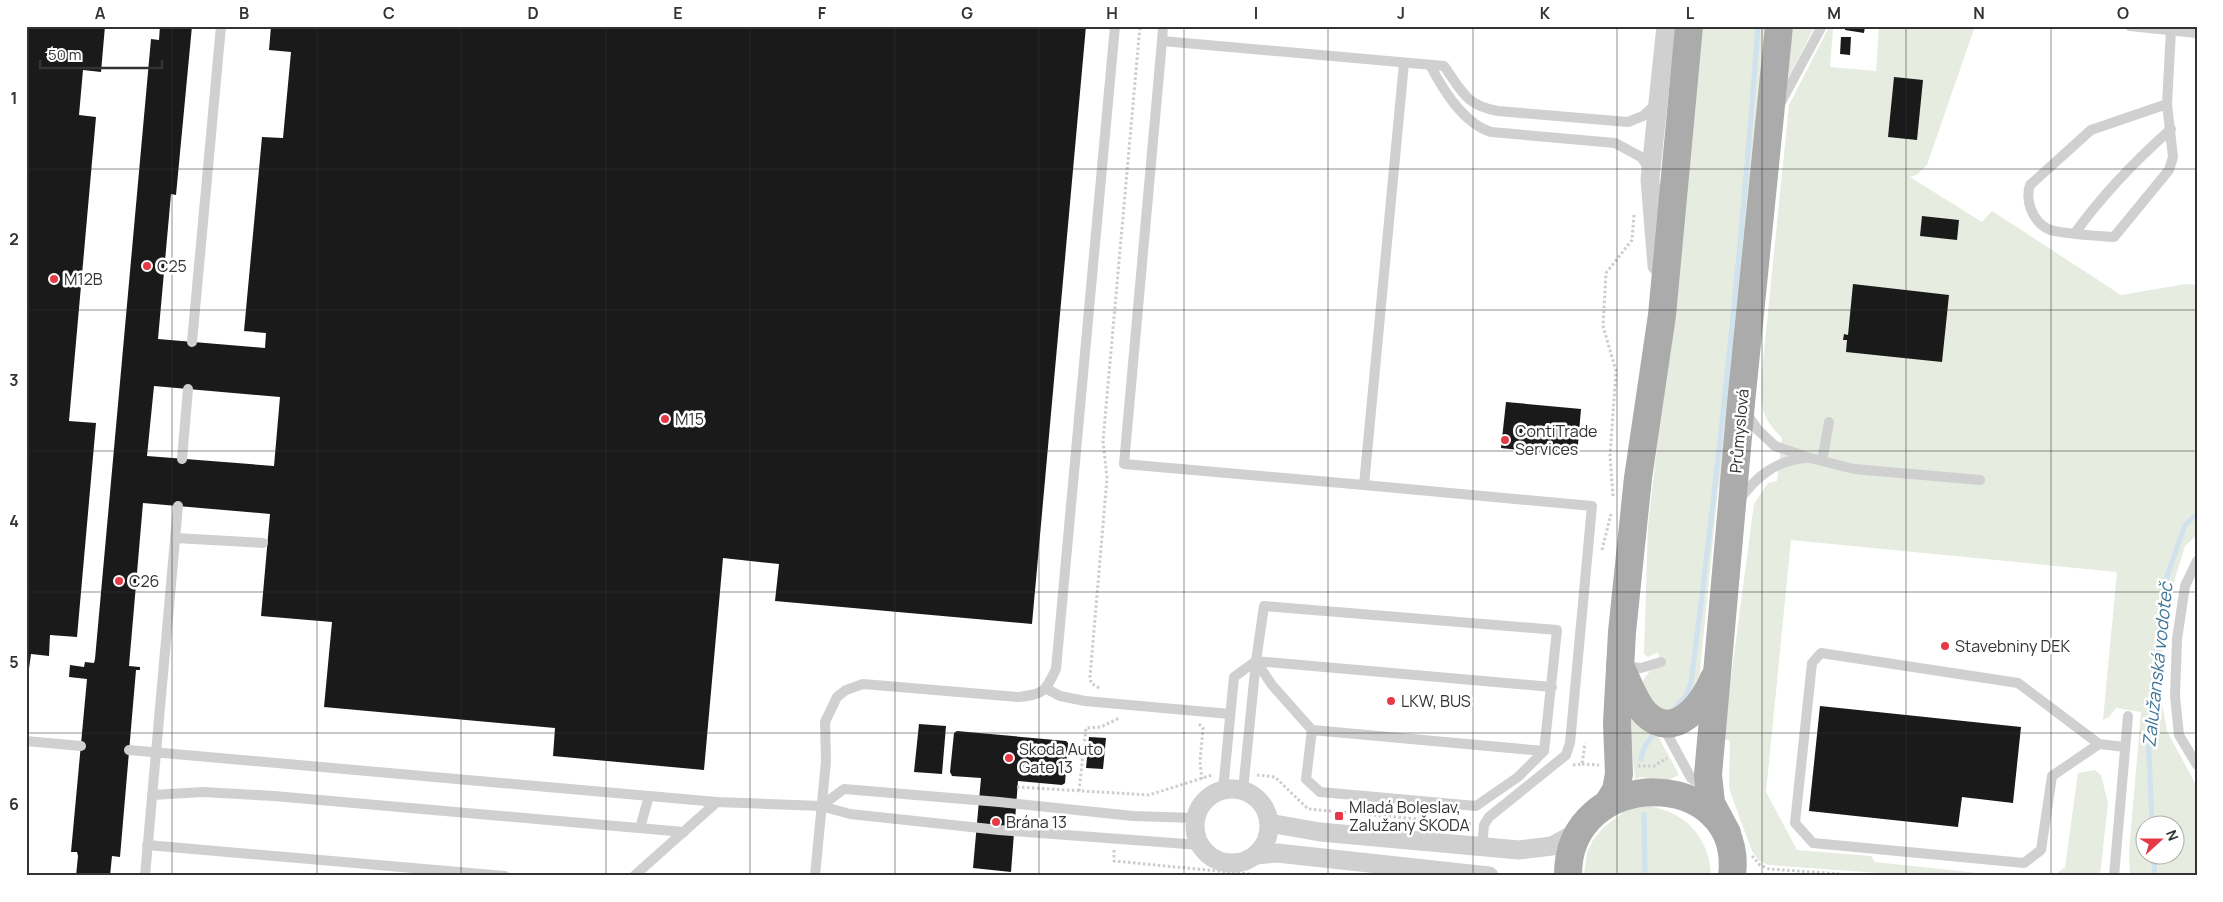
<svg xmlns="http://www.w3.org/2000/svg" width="2223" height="902" viewBox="0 0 2223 902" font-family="Manrope,sans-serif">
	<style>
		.green { fill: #e6ecdf; fill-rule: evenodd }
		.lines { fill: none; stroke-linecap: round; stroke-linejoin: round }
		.stream { stroke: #cfe2ee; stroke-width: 5 }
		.building { fill: #1a1a1a; fill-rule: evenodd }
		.path { stroke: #cdcdcd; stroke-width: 3; stroke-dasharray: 2.5 2.5; stroke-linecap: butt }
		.lane { stroke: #d0d0d0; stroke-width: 10 }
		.street { stroke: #d0d0d0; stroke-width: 19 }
		.primary { stroke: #ababab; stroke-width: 28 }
		.grid { fill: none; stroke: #333; stroke-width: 1; stroke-opacity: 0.55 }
		.poi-dot { fill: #e63946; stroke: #fff; stroke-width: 2 }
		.labels { text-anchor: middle; stroke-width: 5; stroke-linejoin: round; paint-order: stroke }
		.poi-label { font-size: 16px; fill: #333; stroke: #fff; text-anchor: start }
		.street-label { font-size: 16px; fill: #333; stroke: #fff }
		.water-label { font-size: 18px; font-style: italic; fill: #3f7597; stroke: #fff }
		.neatline { fill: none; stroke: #333; stroke-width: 2 }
		.grid-label { font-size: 16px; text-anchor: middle; font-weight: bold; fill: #333 }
	</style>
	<rect width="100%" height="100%" fill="#fff"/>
	<!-- green -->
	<g class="green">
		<polygon points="1701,26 1768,26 1725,465 1718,490 1699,681 1693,697 1665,714 1645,695 1643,680 1650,671 1661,665 1658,652 1648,657 1644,654 1648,526 1667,359"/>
		<polygon points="1792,26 1815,26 1788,78 1784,77"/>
		<path d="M1879,26H1975L1927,165L1918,174L1910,177L1982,222L1992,211L2121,295L2186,284L2197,285V535L2185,546L2170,595L2164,629L2161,698L2167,731L2197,787V876H2130L2129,852L2141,712L2116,708L2109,717L2103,720L2117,572L1791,540L1766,792L1797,850L1871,856L1875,862L2005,876H1921L1768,865L1758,860L1752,851L1733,800L1729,787L1730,741L1723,738L1754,504L1768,483L1777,481L1782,438C1762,418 1761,409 1761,381L1789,105L1828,29H1833L1830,67L1876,71ZM2146,824H2176V854H2146Z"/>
		<polygon points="1633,710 1659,738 1679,775 1667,781 1642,777 1635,779 1629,720"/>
		<polygon points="2095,770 2101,775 2108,803 2100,876 2054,876 2065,867 2078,773"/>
		<path d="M1648,806C1686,812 1709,837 1711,876H1584L1587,852L1593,840L1603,828L1627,809Z"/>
	</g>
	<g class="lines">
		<!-- stream -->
		<g class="stream">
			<path d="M1675,708L1686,696L1691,683C1719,465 1742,246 1758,26"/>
			<polyline points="1641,759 1644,748 1654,733"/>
			<polyline points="1644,814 1645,876"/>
			<polyline points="2152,824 2148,731 2164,585 2185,525 2197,514"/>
			<polyline points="2153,854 2155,876"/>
		</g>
	</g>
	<!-- building -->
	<g class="building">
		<polygon points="26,26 105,26 101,72 83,70 79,115 96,117 69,421 96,423 77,637 50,635 49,656 31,654 28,676 26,676"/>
		<path d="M160,26H192L176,195L171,194L158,339L265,348L266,333L244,331L262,137L283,138L291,52L269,50L271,26H1086L1032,624L775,601L779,564L723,558L704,770L553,756L555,728L324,707L332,622L261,616L270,514L143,503L129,666L140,667V670H136L120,857L112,856L110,876H76L78,856L77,852H71L87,679L69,677L70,665L84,667L85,662L94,663L95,659L151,39L159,40ZM154,386L280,397L274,466L147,456Z"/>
		<polygon points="1845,26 1865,26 1864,33 1845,30"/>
		<polygon points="1841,37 1851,37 1850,55 1840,54"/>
		<polygon points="1894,77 1923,80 1917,140 1888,137"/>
		<polygon points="1922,216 1959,220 1957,240 1920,236"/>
		<polygon points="1853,284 1949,295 1942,362 1846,352 1847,340 1843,340 1844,334 1848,335"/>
		<polygon points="1506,402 1581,409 1577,456 1501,448"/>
		<polygon points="1820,706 2021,727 2013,803 1962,797 1958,827 1809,811"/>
		<polygon points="919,724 946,726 942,774 914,772"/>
		<polygon points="957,731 1066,741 1068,743 1065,783 1062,785 1018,781 1011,872 973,868 981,778 952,776 950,772 954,733"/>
		<polygon points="1089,737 1106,738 1103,769 1086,768"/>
	</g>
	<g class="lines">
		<!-- path -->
		<g class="path">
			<polyline points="1613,496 1610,456 1616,371 1603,326 1606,273 1632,240 1634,214"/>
			<polyline points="1602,550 1611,514"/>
			<polyline points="1099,688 1091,683 1090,677 1107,478 1103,441 1140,26"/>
			<polyline points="1199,724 1203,728 1200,762 1202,779"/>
			<polyline points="1582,764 1599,765"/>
			<polyline points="1573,765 1582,764 1585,743"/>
			<polyline points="1638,766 1654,766 1667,758"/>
			<polyline points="1257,775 1275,777 1308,809 1473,824"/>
			<polyline points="1017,787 1149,795 1212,775"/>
			<polyline points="1079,791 1086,728 1101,727 1119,718"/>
			<polyline points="1114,850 1114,861 1270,876"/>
			<polyline points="1752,856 1760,865 1769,869 1841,874 1841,876"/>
		</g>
		<!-- lane -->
		<g class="lane">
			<path d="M1163,26L1162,41L1444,66C1462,91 1466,106 1498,111L1628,122L1643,116L1657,103"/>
			<polyline points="2130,26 2197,33"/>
			<polyline points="1162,41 1124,464 1364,485"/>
			<polyline points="1404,63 1364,485 1592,506 1570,743 1566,755 1489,817 1484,825 1482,847"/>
			<path d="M1430,65C1443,90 1463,123 1491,132L1615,143L1641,157L1650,170"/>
			<polyline points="1780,104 1822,26"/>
			<path d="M2167,104L2091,130L2030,185C2025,200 2032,221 2048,229C2058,234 2101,236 2114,237L2169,170L2173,157L2167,104L2171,30"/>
			<path d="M2075,233C2103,194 2135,161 2171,129"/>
			<polyline points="192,342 221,26"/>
			<polyline points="1746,413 1758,430 1775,446 1810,458 1854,469 1980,480"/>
			<polyline points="182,459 188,389"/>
			<polyline points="1822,461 1829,422"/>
			<path d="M1739,500C1757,476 1776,460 1807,458"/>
			<polyline points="175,538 263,543"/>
			<polyline points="2197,561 2185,586 2177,639 2175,696 2179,735 2197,765"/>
			<polyline points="1256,661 1272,685 1312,730 1544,751 1557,630 1264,606 1256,661 1552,687"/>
			<polyline points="1623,666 1641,668 1661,662"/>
			<polyline points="1047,689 1060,696 1085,701 1230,714"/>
			<polyline points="1312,730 1306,779 1320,792 1476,806 1518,777 1544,751"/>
			<polyline points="1666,732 1691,778 1705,787"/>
			<polyline points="26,741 81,746"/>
			<polyline points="2099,744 2052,776 2041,850 2024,863 1813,843 1795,823 1812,663 1821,653 2018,683 2099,744 2125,747"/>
			<polyline points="129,750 717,802 821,806 850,814 999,830 1200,845"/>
			<polyline points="1223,790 1234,677 1256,661"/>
			<polyline points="1243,790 1256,661"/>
			<polyline points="152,795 203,792 274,796 684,832"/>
			<polyline points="821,806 844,789 999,802 1133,816 1195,818"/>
			<polyline points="640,828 649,796"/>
			<polyline points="147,845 505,876"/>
			<polyline points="145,876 178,506"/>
			<polyline points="634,876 717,802"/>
			<path d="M815,876L826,761L825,722L837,697L846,690L863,684L1019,697C1044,694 1045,692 1056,669L1115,26"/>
			<polyline points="2114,876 2128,716"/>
		</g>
		<!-- street -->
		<g class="street">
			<polyline points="1657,266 1650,179 1666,26"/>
			<circle cx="1232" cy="826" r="37"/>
			<polyline points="1269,823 1320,832 1519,850 1552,846 1579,831"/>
			<polyline points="1256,855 1277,853 1489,876"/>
		</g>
		<!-- primary -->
		<g class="primary">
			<path d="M1620,666C1628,681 1634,702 1646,714C1675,742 1704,703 1714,678"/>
			<polyline points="1608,803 1616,790 1619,774 1617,723 1622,632 1638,478 1662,315 1689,26"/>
			<polyline points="1727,833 1711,803 1708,775 1741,403 1779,26"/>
			<path d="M1568,876C1567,763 1746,766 1732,876"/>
		</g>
	</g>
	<!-- grid -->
	<path class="grid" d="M172,26V876M317,26V876M461,26V876M606,26V876M750,26V876M895,26V876M1039,26V876M1184,26V876M1328,26V876M1473,26V876M1617,26V876M1762,26V876M1906,26V876M2051,26V876M26,169H2197M26,310H2197M26,451H2197M26,592H2197M26,733H2197"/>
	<!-- markers -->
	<g class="poi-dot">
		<circle cx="147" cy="266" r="5"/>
		<circle cx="54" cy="279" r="5"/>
		<circle cx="665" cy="419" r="5"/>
		<circle cx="1505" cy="440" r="5"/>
		<circle cx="119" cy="581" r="5"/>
		<circle cx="1945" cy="646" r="5"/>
		<circle cx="1391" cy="701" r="5"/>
		<circle cx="1009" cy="758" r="5"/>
		<rect x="1334" y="811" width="10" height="10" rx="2.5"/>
		<circle cx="996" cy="822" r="5"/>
	</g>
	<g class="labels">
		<!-- poi labels -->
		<g class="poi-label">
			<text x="157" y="272">C25</text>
			<text x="64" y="285">M12B</text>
			<text x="675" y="425">M15</text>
			<text x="1515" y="437">ContiTrade<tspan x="1515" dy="18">Services</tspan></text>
			<text x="129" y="587">C26</text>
			<text x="1955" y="652">Stavebniny DEK</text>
			<text x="1401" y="707">LKW, BUS</text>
			<text x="1019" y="755">Skoda Auto<tspan x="1019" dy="18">Gate 13</tspan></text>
			<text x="1349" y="813">Mladá Boleslav,<tspan x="1349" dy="18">Zalužany ŠKODA</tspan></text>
			<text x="1006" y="828">Brána 13</text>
		</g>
		<!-- street labels -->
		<g class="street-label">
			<text transform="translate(1739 431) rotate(-85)" y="6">Průmyslová</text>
		</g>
		<!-- water labels -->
		<g class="water-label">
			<text transform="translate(2158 665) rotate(-84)" y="6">Zalužanská vodoteč</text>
		</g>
	</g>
	<!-- border -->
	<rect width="2223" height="902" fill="none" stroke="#ffffff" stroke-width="55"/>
	<!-- north arrow -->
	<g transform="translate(2160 840) rotate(69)"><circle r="24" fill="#ffffff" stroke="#adadad"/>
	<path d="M0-4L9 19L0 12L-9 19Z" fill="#e63946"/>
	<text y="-8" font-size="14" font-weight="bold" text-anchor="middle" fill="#333333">N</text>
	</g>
	<!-- scale -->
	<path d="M40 60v8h122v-8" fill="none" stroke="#333333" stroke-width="2.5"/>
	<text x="48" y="60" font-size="15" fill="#333333" stroke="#ffffff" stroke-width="4" paint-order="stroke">50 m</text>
	<rect x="28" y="28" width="2168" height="846" class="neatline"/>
	<g class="grid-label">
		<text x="100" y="19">A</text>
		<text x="244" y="19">B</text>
		<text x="389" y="19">C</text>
		<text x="533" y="19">D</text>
		<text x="678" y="19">E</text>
		<text x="822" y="19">F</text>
		<text x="967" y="19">G</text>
		<text x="1112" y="19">H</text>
		<text x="1256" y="19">I</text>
		<text x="1401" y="19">J</text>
		<text x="1545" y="19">K</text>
		<text x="1690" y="19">L</text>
		<text x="1834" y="19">M</text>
		<text x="1979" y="19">N</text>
		<text x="2123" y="19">O</text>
		<text x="14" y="104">1</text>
		<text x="14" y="245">2</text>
		<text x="14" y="386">3</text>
		<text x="14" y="527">4</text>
		<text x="14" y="668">5</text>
		<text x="14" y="810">6</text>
	</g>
</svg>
